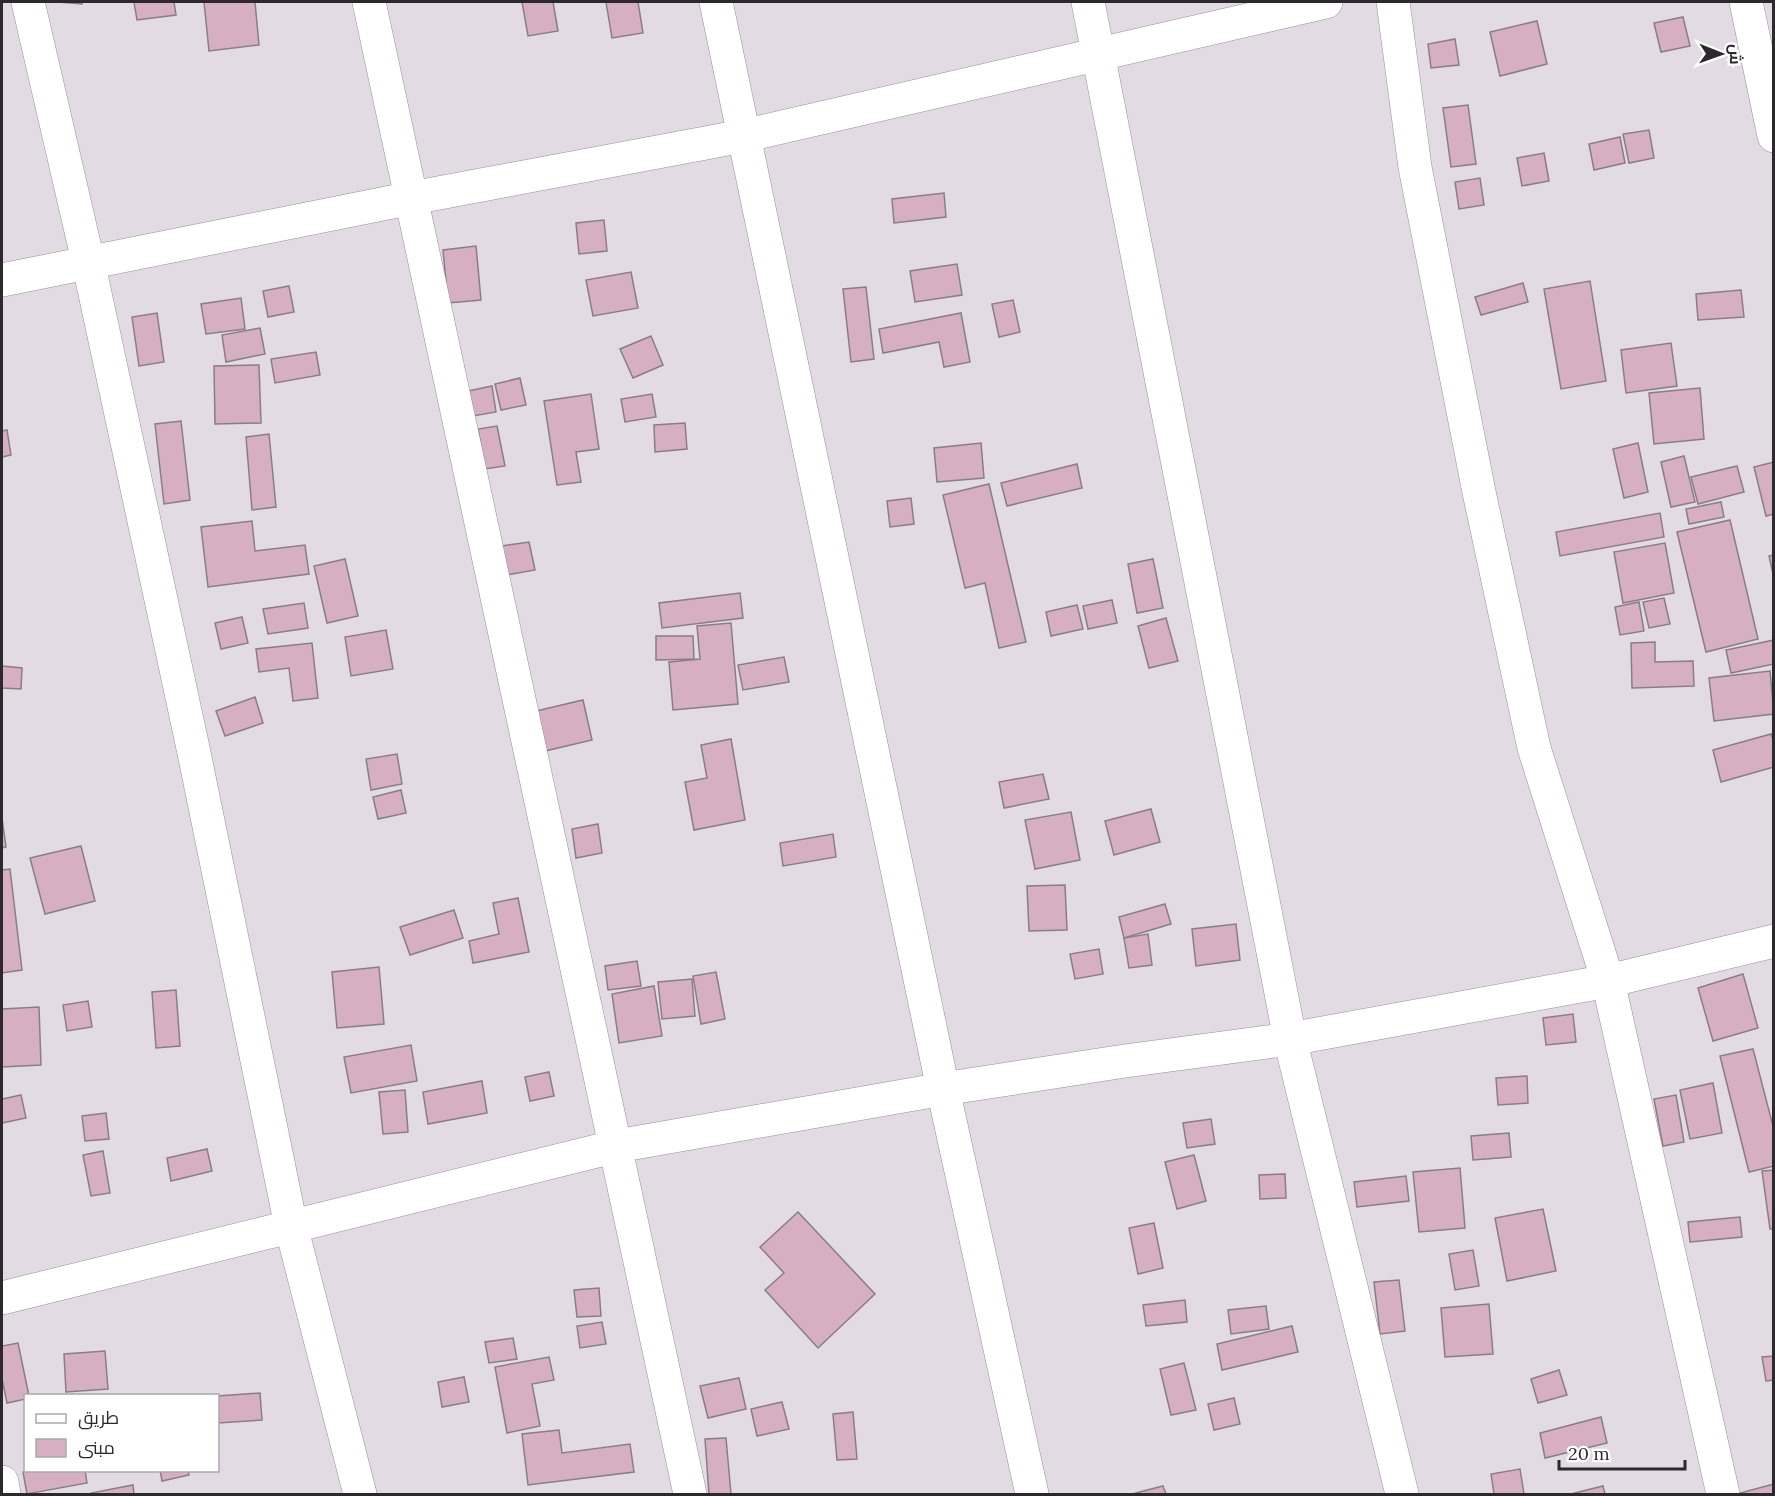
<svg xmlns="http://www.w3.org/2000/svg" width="1775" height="1496" viewBox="0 0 1775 1496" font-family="Lora,Cairo,serif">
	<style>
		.building { fill: #d6afc3; stroke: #897e83; stroke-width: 1.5 }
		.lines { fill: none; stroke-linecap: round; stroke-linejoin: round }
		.minor-casing { stroke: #978f98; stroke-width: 34 }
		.minor { stroke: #fff; stroke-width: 33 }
	</style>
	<rect width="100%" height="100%" fill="#e3dbe4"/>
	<!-- building -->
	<g class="building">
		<polygon points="57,2 82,2 82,4"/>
		<polygon points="134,2 174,2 176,15 137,20"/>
		<polygon points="204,2 255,2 259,45 209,51"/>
		<polygon points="522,2 553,2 558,31 528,36"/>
		<polygon points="606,2 638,2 643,33 612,38"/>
		<polygon points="1683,17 1690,46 1661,52 1654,23"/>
		<polygon points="1537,21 1547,64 1500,76 1490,32"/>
		<polygon points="1455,39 1459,65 1431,68 1428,44"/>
		<polygon points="1468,105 1476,164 1451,167 1443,108"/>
		<polygon points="1649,130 1654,158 1629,163 1623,134"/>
		<polygon points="1620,137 1625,163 1594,170 1589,144"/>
		<polygon points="1544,153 1549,181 1522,186 1517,158"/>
		<polygon points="1480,178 1484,205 1459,209 1455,182"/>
		<polygon points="944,193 946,217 894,223 892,199"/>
		<polygon points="604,220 607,251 579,254 576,223"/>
		<polygon points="476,246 481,300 448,303 443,250"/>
		<polygon points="957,264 962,295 915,302 910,271"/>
		<polygon points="631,272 638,308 593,316 586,280"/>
		<polygon points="1590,281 1606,381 1561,389 1544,289"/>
		<polygon points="1523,283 1528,302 1481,315 1475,297"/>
		<polygon points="289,286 294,312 268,317 263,291"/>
		<polygon points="866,287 874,359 851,362 843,289"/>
		<polygon points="1741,290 1744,317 1698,320 1696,294"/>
		<polygon points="241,298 245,329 206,334 201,304"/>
		<polygon points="1013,300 1020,332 999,337 992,304"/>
		<polygon points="157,313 164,362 139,366 132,317"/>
		<polygon points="961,313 970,362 944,367 939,342 883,353 879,329"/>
		<polygon points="260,328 265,354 226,362 222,335"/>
		<polygon points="651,336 663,365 633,378 620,349"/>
		<polygon points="1671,343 1677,386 1626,393 1621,350"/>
		<polygon points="316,352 320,375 275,383 271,359"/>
		<polygon points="259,365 261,423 215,424 214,366"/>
		<polygon points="520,378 526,405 501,410 495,384"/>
		<polygon points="492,386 496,412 473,416 468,391"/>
		<polygon points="1700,388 1704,439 1654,444 1649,393"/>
		<polygon points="591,394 599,449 576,452 581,482 557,485 544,401"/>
		<polygon points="652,394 656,417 625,422 621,399"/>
		<polygon points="181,421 190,500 164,504 155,424"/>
		<polygon points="685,423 687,449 655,452 654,425"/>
		<polygon points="497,426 505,466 485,469 478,429"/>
		<polygon points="7,430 11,455 2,457 2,431"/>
		<polygon points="269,434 276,507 252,510 246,437"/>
		<polygon points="981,443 984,478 937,482 934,448"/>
		<polygon points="1638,443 1648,492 1624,498 1613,449"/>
		<polygon points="1684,456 1695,502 1671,507 1661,462"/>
		<polygon points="1774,462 1774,514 1766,516 1754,467"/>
		<polygon points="1077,464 1082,488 1007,506 1001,483"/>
		<polygon points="1737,466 1744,492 1698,504 1691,477"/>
		<polygon points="989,484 1026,642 999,648 985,583 965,588 943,495"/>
		<polygon points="911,498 914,524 890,527 887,501"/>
		<polygon points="1721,502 1724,517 1689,524 1686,509"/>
		<polygon points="1660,513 1664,537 1560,556 1556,532"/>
		<polygon points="1730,520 1758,639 1706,652 1677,532"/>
		<polygon points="252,521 255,551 305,545 309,574 208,587 201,527"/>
		<polygon points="529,542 535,570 507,575 502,546"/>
		<polygon points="1665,543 1674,593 1623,603 1614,552"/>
		<polygon points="1774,555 1774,578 1769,556"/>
		<polygon points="345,559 358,616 327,623 314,566"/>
		<polygon points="1153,559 1163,608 1137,613 1128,564"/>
		<polygon points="740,593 743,618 662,628 659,603"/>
		<polygon points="1664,598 1670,624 1649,628 1643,602"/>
		<polygon points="1112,600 1117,623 1088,629 1083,606"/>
		<polygon points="1639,602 1644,631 1620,635 1615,607"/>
		<polygon points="304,603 308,628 268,634 263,609"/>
		<polygon points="1077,605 1083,629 1051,636 1046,612"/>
		<polygon points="242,617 248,643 221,649 215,623"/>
		<polygon points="1166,618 1178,661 1149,668 1138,626"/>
		<polygon points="731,623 738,704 673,710 669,662 700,659 697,626"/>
		<polygon points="386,630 393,669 351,676 345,637"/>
		<polygon points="656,636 693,636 694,659 656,660"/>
		<polygon points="1774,640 1774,664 1731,673 1726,650"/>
		<polygon points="1655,642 1655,662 1693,661 1694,686 1632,688 1631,643"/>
		<polygon points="312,643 318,698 293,701 289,668 259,672 256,649"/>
		<polygon points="784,657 789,682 743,690 738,665"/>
		<polygon points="2,666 22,668 21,689 2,688"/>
		<polygon points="1770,671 1774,714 1714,721 1709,678"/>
		<polygon points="255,697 263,723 225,736 216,711"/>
		<polygon points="583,700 592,740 545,751 536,711"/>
		<polygon points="1771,734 1774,742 1774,767 1721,782 1713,750"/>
		<polygon points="731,739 745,820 694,830 685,782 707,778 701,745"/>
		<polygon points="397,754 402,784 371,790 366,759"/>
		<polygon points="1043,774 1049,799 1004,808 999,782"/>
		<polygon points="401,790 406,813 378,819 373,797"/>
		<polygon points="1151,809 1160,842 1114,855 1105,821"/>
		<polygon points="1071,812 1080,860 1035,869 1025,820"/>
		<polygon points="2,818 6,847 2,848"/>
		<polygon points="598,824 602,853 576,858 572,829"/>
		<polygon points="833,834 836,857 783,866 780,843"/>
		<polygon points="81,846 95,901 45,914 30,858"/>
		<polygon points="10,869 22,970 2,973 2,870"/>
		<polygon points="1065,885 1067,930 1029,931 1027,886"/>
		<polygon points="518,898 529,952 473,963 469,941 499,934 493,903"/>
		<polygon points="1165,904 1171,924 1124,938 1119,917"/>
		<polygon points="454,910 463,938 410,955 400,927"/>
		<polygon points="1236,924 1240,960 1196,966 1192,929"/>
		<polygon points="1148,934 1152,965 1129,968 1124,938"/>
		<polygon points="1099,949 1103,974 1075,979 1070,954"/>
		<polygon points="637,961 641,986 608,990 605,966"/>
		<polygon points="379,967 384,1024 337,1028 332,972"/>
		<polygon points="716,972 725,1019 701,1024 693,976"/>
		<polygon points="1743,974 1758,1028 1713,1041 1698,988"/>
		<polygon points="692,979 695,1016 662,1019 658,982"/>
		<polygon points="654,986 662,1036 619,1043 612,994"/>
		<polygon points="176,990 180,1046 156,1048 152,992"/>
		<polygon points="88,1001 92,1027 67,1031 63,1005"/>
		<polygon points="39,1007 41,1065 2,1067 2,1009"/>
		<polygon points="1573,1014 1576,1042 1546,1045 1543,1018"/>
		<polygon points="411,1045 417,1081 351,1093 344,1057"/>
		<polygon points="1753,1049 1774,1130 1774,1166 1749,1172 1720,1056"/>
		<polygon points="549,1072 554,1096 530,1101 525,1077"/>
		<polygon points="1527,1076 1528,1103 1498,1105 1496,1078"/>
		<polygon points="482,1081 487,1113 428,1124 423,1092"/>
		<polygon points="1713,1083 1722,1133 1690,1139 1680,1090"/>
		<polygon points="405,1090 408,1132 383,1134 379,1092"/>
		<polygon points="21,1095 26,1118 2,1123 2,1099"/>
		<polygon points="1676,1095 1684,1142 1663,1146 1654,1099"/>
		<polygon points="106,1113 109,1139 85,1141 82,1116"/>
		<polygon points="1211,1119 1215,1144 1187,1148 1183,1123"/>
		<polygon points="1509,1133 1511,1157 1473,1160 1471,1136"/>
		<polygon points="207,1149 212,1171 171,1181 167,1158"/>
		<polygon points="103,1151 110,1193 91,1196 83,1155"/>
		<polygon points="1194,1155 1206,1201 1177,1209 1165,1162"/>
		<polygon points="1460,1168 1465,1228 1419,1232 1413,1172"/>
		<polygon points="1774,1170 1774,1229 1770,1229 1762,1171"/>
		<polygon points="1285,1174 1286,1198 1260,1199 1259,1175"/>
		<polygon points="1406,1176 1409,1201 1357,1207 1354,1182"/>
		<polygon points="1543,1209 1556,1271 1507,1281 1495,1218"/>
		<polygon points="798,1212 875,1294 818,1348 765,1290 784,1273 760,1247"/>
		<polygon points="1740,1217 1742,1237 1690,1242 1688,1222"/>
		<polygon points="1154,1223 1163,1268 1138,1274 1129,1228"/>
		<polygon points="1473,1250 1479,1286 1455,1290 1449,1254"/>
		<polygon points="1399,1280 1405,1331 1380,1334 1374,1282"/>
		<polygon points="599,1288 601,1316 577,1317 574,1290"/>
		<polygon points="1185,1300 1187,1322 1146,1326 1143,1305"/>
		<polygon points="1489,1304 1493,1354 1445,1357 1441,1308"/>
		<polygon points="1266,1306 1269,1329 1231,1334 1228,1310"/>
		<polygon points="602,1322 606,1344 580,1348 577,1326"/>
		<polygon points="1292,1326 1298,1352 1222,1370 1217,1344"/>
		<polygon points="513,1338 517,1359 489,1363 485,1342"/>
		<polygon points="18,1343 29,1396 26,1396 26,1399 7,1403 2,1379 2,1346"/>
		<polygon points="105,1351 108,1389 66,1392 64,1354"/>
		<polygon points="1774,1356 1774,1380 1766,1381 1762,1357"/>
		<polygon points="549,1357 554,1380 532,1384 540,1426 507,1433 495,1367"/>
		<polygon points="1184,1363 1196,1410 1171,1415 1160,1369"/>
		<polygon points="1559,1370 1567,1395 1538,1403 1531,1379"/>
		<polygon points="464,1377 469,1402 442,1407 438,1382"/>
		<polygon points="739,1378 746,1409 708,1418 700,1386"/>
		<polygon points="260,1393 262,1420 218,1423 217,1396"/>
		<polygon points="1234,1398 1240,1424 1214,1430 1208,1404"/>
		<polygon points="782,1402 789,1429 757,1436 751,1409"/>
		<polygon points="853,1412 857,1459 837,1460 833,1414"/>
		<polygon points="1601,1417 1607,1443 1545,1458 1540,1433"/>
		<polygon points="559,1430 562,1453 630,1444 634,1472 528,1485 522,1434"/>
		<polygon points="726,1438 731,1494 709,1494 705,1439"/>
		<polygon points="1520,1469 1524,1494 1494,1494 1491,1474"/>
		<polygon points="31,1470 85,1470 87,1483 27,1494 23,1472"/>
		<polygon points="160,1470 188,1470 189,1475 162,1481"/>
		<polygon points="1774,1484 1774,1494 1740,1494 1740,1493"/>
		<polygon points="133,1485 134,1494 91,1494 91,1493"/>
		<polygon points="1163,1486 1166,1494 1132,1494"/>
		<polygon points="1603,1486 1605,1494 1571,1494"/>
	</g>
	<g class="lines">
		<!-- minor casing -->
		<g class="minor-casing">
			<g id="minor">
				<polyline points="28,2 88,261 193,748 291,1226 360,1494"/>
				<polyline points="369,2 690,1494"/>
				<polyline points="716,2 943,1089 1032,1494"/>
				<polyline points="1088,2 1290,1039 1402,1494"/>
				<polyline points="1393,2 1415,167 1479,492 1534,748 1608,981 1723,1494"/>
				<polyline points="1746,2 1774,136"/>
				<polyline points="2,280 412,198 743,136 1326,2"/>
				<polyline points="2,1298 617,1146 943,1089 1125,1061 1290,1039 1608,981 1774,941"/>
				<polyline points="2,1482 4,1494"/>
			</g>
		</g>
		<!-- minor -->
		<use href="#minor" class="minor"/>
	</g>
	<!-- border -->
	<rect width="1775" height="1496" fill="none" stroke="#2c292c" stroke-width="6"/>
	<!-- legend -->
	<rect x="24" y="1394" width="195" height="78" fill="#ffffff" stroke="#aba9ab" stroke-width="1.5"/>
	<rect x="36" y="1414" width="30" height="9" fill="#ffffff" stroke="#aba9ab" stroke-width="1.5"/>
	<text x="78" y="1424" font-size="18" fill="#2c292c">طريق</text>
	<rect x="36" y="1439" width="30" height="18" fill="#d6afc3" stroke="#aba9ab" stroke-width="1.5"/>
	<text x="78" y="1454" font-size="18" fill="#2c292c">مبنى</text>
	<!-- north arrow -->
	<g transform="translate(1721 54) rotate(91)" stroke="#ffffff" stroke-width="4.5" paint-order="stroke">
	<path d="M0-4.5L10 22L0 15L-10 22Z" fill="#2c292c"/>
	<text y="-9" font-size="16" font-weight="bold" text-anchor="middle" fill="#2c292c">ش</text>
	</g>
	<!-- scale -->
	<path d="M1559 1460v9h126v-9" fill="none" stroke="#2c292c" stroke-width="3"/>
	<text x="1568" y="1460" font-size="18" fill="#2c292c" stroke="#ffffff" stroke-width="4.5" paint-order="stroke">20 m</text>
</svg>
